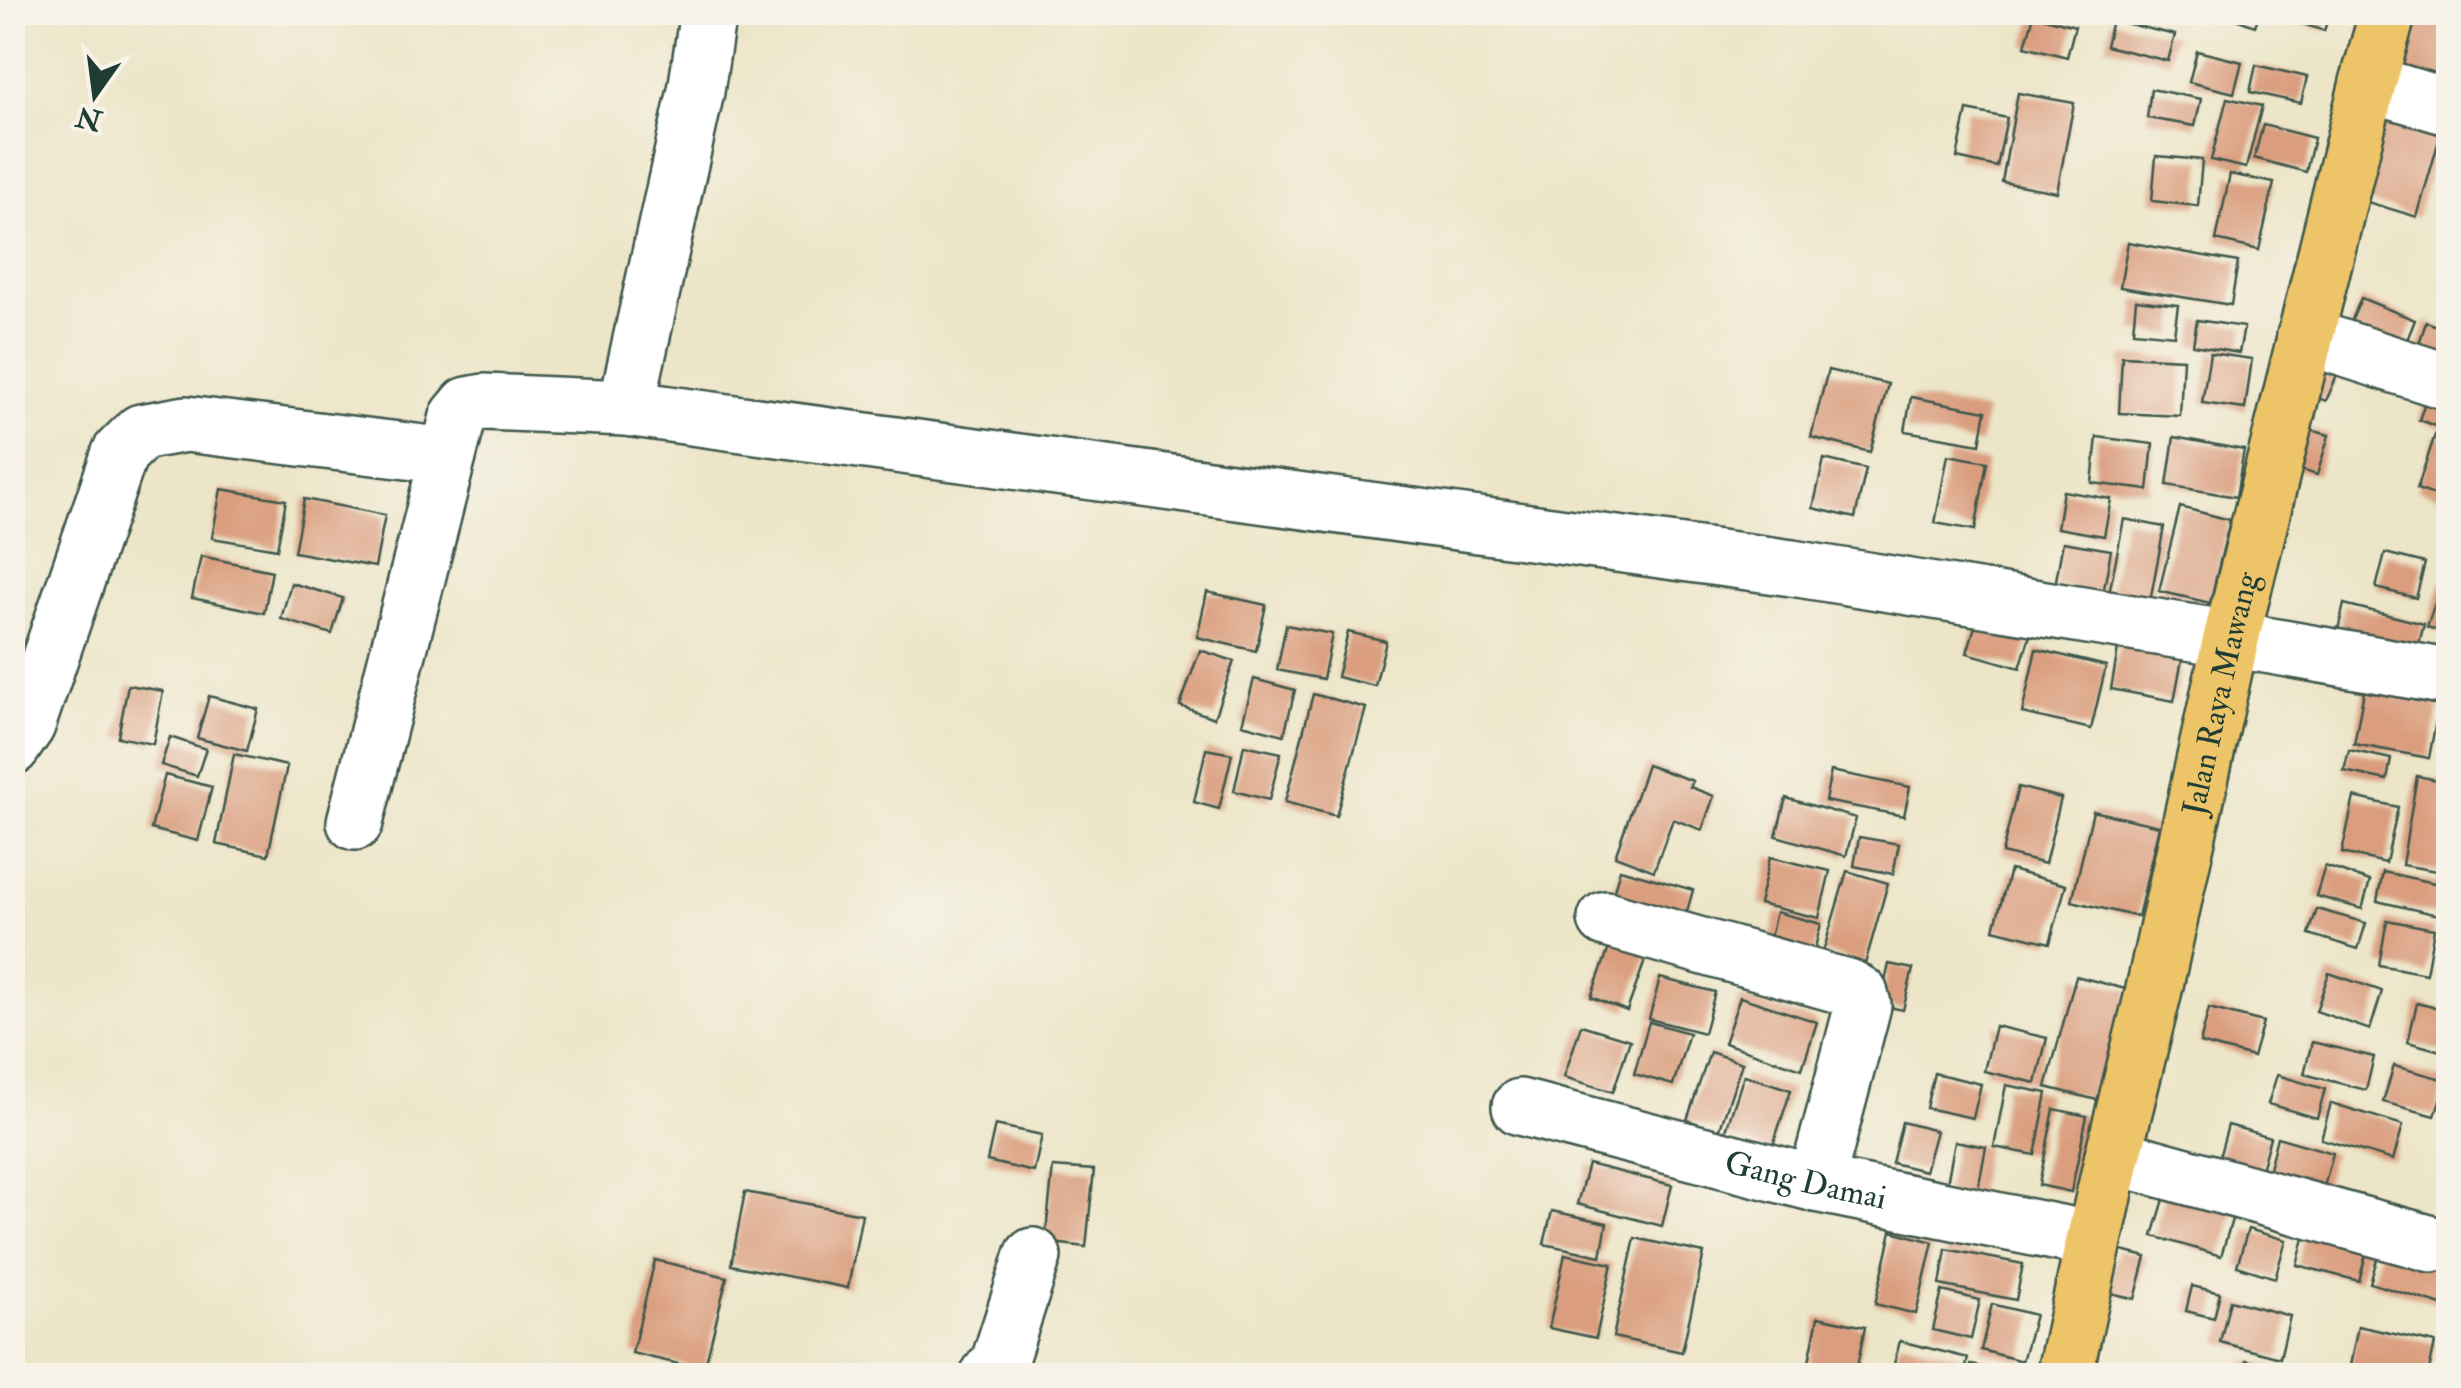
<svg xmlns="http://www.w3.org/2000/svg" width="2461" height="1388" viewBox="0 0 2461 1388" font-family="'IM FELL Double Pica',serif">
	<style>
		.building { fill: #da9e7f }
		.lines { fill: none; stroke-linecap: round; stroke-linejoin: round }
		.minor-casing { stroke: #3e564a; stroke-width: 60 }
		.major-casing { stroke: #3e564a; stroke-width: 60 }
		.minor { stroke: #fff; stroke-width: 55 }
		.major { stroke: #eec469; stroke-width: 55 }
		.labels { text-anchor: middle; stroke-width: 8; stroke-linejoin: round; paint-order: stroke }
		.street-label { font-size: 32px; fill: #1f3d34; stroke: #f7f3e8 }
	</style>
	<rect width="100%" height="100%" fill="#f7f3e8"/>
	<filter id="ink" filterUnits="userSpaceOnUse"><feTurbulence type="fractalNoise" baseFrequency=".01" numOctaves="2"/><feDisplacementMap in="SourceGraphic" scale="20" xChannelSelector="R" yChannelSelector="G"/><feConvolveMatrix kernelMatrix="1 2 1 2 8 2 1 2 1" color-interpolation-filters="sRGB"/></filter>
	<filter id="wash" filterUnits="userSpaceOnUse"><feTurbulence type="fractalNoise" baseFrequency=".0048" numOctaves="4" result="noise"/><feDisplacementMap in="SourceGraphic" scale="40" xChannelSelector="R" yChannelSelector="G"/><feGaussianBlur stdDeviation="2.25" result="paint"/><feColorMatrix in="noise" values="0 0 0 0 0 0 0 0 0 0 0 0 0 0 0 0 0 1.4 0 .05"/><feComposite in="paint" operator="in"/></filter>
	<g filter="url(#wash)">
		<rect width="100%" height="100%" fill="#ece5c7"/>
		<g id="blocks">
			<!-- building -->
			<g class="building">
				<polygon points="2216,12 2260,12 2255,26"/>
				<polygon points="2267,12 2330,12 2324,31"/>
				<polygon points="2413,12 2448,12 2448,96 2392,85"/>
				<polygon points="2034,15 2075,26 2067,57 2025,46"/>
				<polygon points="2112,20 2175,35 2168,61 2106,46"/>
				<polygon points="2197,51 2242,62 2234,93 2189,82"/>
				<polygon points="2256,65 2307,77 2301,103 2250,92"/>
				<polygon points="2151,89 2201,99 2195,126 2147,118"/>
				<polygon points="2018,93 2074,103 2057,192 2002,182"/>
				<polygon points="2383,94 2447,112 2417,217 2354,198"/>
				<polygon points="2227,98 2262,106 2246,168 2211,160"/>
				<polygon points="1967,110 2007,118 1997,167 1957,158"/>
				<polygon points="2263,125 2314,138 2306,172 2254,158"/>
				<polygon points="2156,156 2202,160 2198,206 2152,201"/>
				<polygon points="2230,174 2274,183 2259,250 2216,240"/>
				<polygon points="2128,242 2238,262 2231,305 2120,287"/>
				<polygon points="2361,298 2415,320 2403,350 2349,327"/>
				<polygon points="2136,300 2178,305 2174,335 2133,331"/>
				<polygon points="2197,320 2244,327 2239,353 2193,345"/>
				<polygon points="2426,322 2448,330 2448,374 2413,362"/>
				<polygon points="2316,351 2343,362 2326,401 2300,391"/>
				<polygon points="2210,353 2252,359 2245,409 2202,403"/>
				<polygon points="2122,356 2183,359 2180,416 2119,413"/>
				<polygon points="1828,370 1888,384 1870,452 1811,437"/>
				<polygon points="2430,387 2448,393 2448,430 2419,420"/>
				<polygon points="1911,397 1986,411 1980,444 1905,431"/>
				<polygon points="2295,426 2329,435 2317,475 2284,465"/>
				<polygon points="2435,435 2448,440 2448,500 2417,489"/>
				<polygon points="2097,437 2153,444 2148,490 2092,483"/>
				<polygon points="2174,437 2244,450 2236,497 2167,485"/>
				<polygon points="1948,455 1987,462 1975,530 1935,523"/>
				<polygon points="1824,459 1866,469 1855,518 1813,508"/>
				<polygon points="221,489 286,500 277,549 212,538"/>
				<polygon points="2063,491 2111,499 2104,536 2057,528"/>
				<polygon points="304,499 385,515 375,567 294,552"/>
				<polygon points="2180,507 2230,520 2210,603 2159,591"/>
				<polygon points="2124,519 2164,527 2148,612 2107,604"/>
				<polygon points="2063,542 2111,550 2103,594 2055,586"/>
				<polygon points="2385,553 2425,563 2416,598 2376,588"/>
				<polygon points="201,556 272,571 264,613 192,598"/>
				<polygon points="2448,564 2448,634 2427,627"/>
				<polygon points="291,583 343,598 332,634 281,619"/>
				<polygon points="1207,592 1266,605 1256,651 1197,637"/>
				<polygon points="2344,604 2424,624 2415,659 2336,639"/>
				<polygon points="1979,613 2032,629 2020,668 1967,653"/>
				<polygon points="1286,625 1332,634 1323,679 1277,670"/>
				<polygon points="1348,632 1386,641 1375,686 1337,677"/>
				<polygon points="2120,638 2184,649 2174,701 2111,689"/>
				<polygon points="2036,649 2106,666 2091,729 2022,713"/>
				<polygon points="1200,650 1234,661 1214,718 1180,706"/>
				<polygon points="1254,679 1295,690 1284,735 1242,724"/>
				<polygon points="128,685 163,691 153,744 118,737"/>
				<polygon points="2364,691 2439,705 2429,758 2354,744"/>
				<polygon points="1313,694 1366,708 1336,816 1285,802"/>
				<polygon points="209,696 258,709 247,751 197,738"/>
				<polygon points="170,737 206,749 197,776 161,765"/>
				<polygon points="1244,745 1281,753 1269,800 1234,791"/>
				<polygon points="1206,749 1232,754 1219,809 1194,802"/>
				<polygon points="2349,750 2391,759 2387,780 2344,771"/>
				<polygon points="234,754 287,766 268,855 216,844"/>
				<polygon points="1647,765 1693,781 1690,787 1714,796 1702,830 1673,819 1654,871 1615,856"/>
				<polygon points="1831,771 1910,787 1904,816 1825,801"/>
				<polygon points="165,775 212,787 198,841 151,829"/>
				<polygon points="2417,776 2448,782 2448,873 2402,865"/>
				<polygon points="2018,787 2061,798 2045,864 2002,853"/>
				<polygon points="2354,797 2398,807 2386,863 2342,853"/>
				<polygon points="1786,798 1856,818 1846,856 1776,836"/>
				<polygon points="2093,811 2159,826 2138,917 2072,901"/>
				<polygon points="1859,837 1899,844 1893,874 1854,866"/>
				<polygon points="1770,857 1830,871 1819,918 1759,904"/>
				<polygon points="2325,866 2370,881 2362,909 2316,896"/>
				<polygon points="1620,869 1693,890 1682,929 1609,908"/>
				<polygon points="2010,870 2066,885 2050,943 1994,929"/>
				<polygon points="1847,871 1888,883 1865,964 1823,952"/>
				<polygon points="2383,872 2448,886 2442,916 2377,901"/>
				<polygon points="2317,909 2366,923 2358,949 2309,934"/>
				<polygon points="1776,912 1821,924 1811,963 1767,951"/>
				<polygon points="2387,920 2434,929 2426,974 2379,965"/>
				<polygon points="1616,929 1652,941 1627,1011 1591,997"/>
				<polygon points="1889,964 1913,969 1903,1010 1880,1005"/>
				<polygon points="2329,973 2382,991 2370,1030 2316,1011"/>
				<polygon points="2076,976 2129,990 2101,1101 2046,1087"/>
				<polygon points="1660,978 1715,992 1704,1033 1649,1019"/>
				<polygon points="1740,997 1817,1022 1802,1069 1724,1043"/>
				<polygon points="2417,1003 2448,1011 2448,1053 2408,1042"/>
				<polygon points="2209,1008 2263,1022 2253,1057 2200,1043"/>
				<polygon points="1649,1022 1689,1033 1673,1085 1634,1074"/>
				<polygon points="1581,1025 1630,1040 1613,1092 1564,1077"/>
				<polygon points="1995,1026 2047,1038 2036,1083 1984,1071"/>
				<polygon points="2312,1042 2374,1057 2366,1090 2304,1074"/>
				<polygon points="1710,1052 1742,1063 1719,1131 1687,1120"/>
				<polygon points="2394,1066 2446,1080 2435,1116 2383,1102"/>
				<polygon points="1934,1073 1981,1084 1973,1118 1926,1108"/>
				<polygon points="1744,1075 1791,1090 1771,1151 1724,1136"/>
				<polygon points="2277,1075 2325,1089 2317,1118 2268,1104"/>
				<polygon points="2006,1085 2047,1093 2035,1155 1994,1147"/>
				<polygon points="2331,1103 2403,1125 2393,1160 2321,1139"/>
				<polygon points="2054,1109 2087,1116 2071,1192 2039,1185"/>
				<polygon points="1902,1122 1936,1131 1925,1171 1892,1163"/>
				<polygon points="995,1125 1042,1135 1034,1172 987,1161"/>
				<polygon points="2228,1125 2270,1137 2261,1170 2219,1158"/>
				<polygon points="2277,1137 2333,1153 2321,1198 2265,1184"/>
				<polygon points="1955,1141 1986,1147 1976,1200 1945,1194"/>
				<polygon points="1588,1164 1672,1185 1662,1226 1577,1204"/>
				<polygon points="1053,1167 1094,1170 1086,1247 1045,1242"/>
				<polygon points="2168,1186 2236,1206 2221,1256 2153,1236"/>
				<polygon points="745,1192 862,1214 848,1288 731,1265"/>
				<polygon points="1552,1211 1607,1223 1601,1256 1544,1244"/>
				<polygon points="2307,1227 2369,1243 2359,1281 2297,1265"/>
				<polygon points="2248,1229 2286,1240 2275,1278 2237,1266"/>
				<polygon points="1892,1231 1933,1242 1916,1314 1875,1304"/>
				<polygon points="1635,1238 1704,1253 1682,1352 1613,1337"/>
				<polygon points="1946,1249 2023,1264 2016,1300 1940,1285"/>
				<polygon points="2380,1249 2448,1269 2448,1294 2445,1306 2370,1283"/>
				<polygon points="2118,1250 2146,1257 2135,1299 2107,1292"/>
				<polygon points="1565,1254 1612,1264 1596,1338 1549,1328"/>
				<polygon points="655,1260 727,1277 704,1370 632,1353"/>
				<polygon points="2192,1286 2220,1293 2214,1318 2186,1311"/>
				<polygon points="1942,1291 1980,1300 1971,1339 1933,1330"/>
				<polygon points="2230,1300 2290,1316 2280,1358 2220,1342"/>
				<polygon points="1992,1304 2035,1315 2022,1361 1981,1350"/>
				<polygon points="1818,1317 1865,1327 1855,1376 1825,1376 1807,1372"/>
				<polygon points="2358,1326 2435,1343 2428,1376 2348,1376"/>
				<polygon points="1900,1341 1968,1358 1964,1376 1891,1376"/>
				<polygon points="2246,1360 2298,1374 2298,1376 2242,1376"/>
				<polygon points="1971,1365 2004,1371 2004,1376 1969,1376"/>
			</g>
		</g>
	</g>
	<g filter="url(#ink)">
		<use href="#blocks" fill-opacity="0" stroke="#3e564a" stroke-width="2.5"/>
		<g class="lines">
			<!-- minor casing -->
			<g class="minor-casing">
				<g id="minor">
					<polyline points="2368,83 2448,107"/>
					<polyline points="2305,336 2448,382"/>
					<polyline points="626,408 696,91 708,12"/>
					<polyline points="12,747 27,725 120,453 141,432 186,424 448,456"/>
					<polyline points="355,822 458,417 468,405 484,402 626,408 1792,568 2231,639 2448,677"/>
					<polyline points="1606,919 1850,988 1860,994 1863,1005 1860,1017 1816,1184"/>
					<path id="s1" d="M1520,1107L1816,1184L2094,1240"/>
					<polyline points="2113,1156 2432,1244"/>
					<polyline points="988,1376 999,1362 1033,1256"/>
				</g>
			</g>
			<!-- major casing -->
			<g class="major-casing">
				<g id="major">
					<path id="s2" d="M2064,1376L2113,1156L2153,994L2231,639L2368,83L2388,12"/>
				</g>
			</g>
			<!-- minor -->
			<use href="#minor" class="minor"/>
			<!-- major -->
			<use href="#major" class="major"/>
		</g>
	</g>
	<g class="labels">
		<!-- street labels -->
		<g class="street-label">
			<text dy="11" stroke="none"><textPath href="#s2" startOffset="700">Jalan Raya Mawang</textPath></text>
			<text dy="11" stroke="none"><textPath href="#s1" startOffset="295">Gang Damai</textPath></text>
		</g>
	</g>
	<!-- margin -->
	<rect width="2461" height="1388" fill="none" stroke="#f7f3e8" stroke-width="50"/>
	<!-- north arrow -->
	<g transform="translate(95 95) rotate(194)" stroke="#f7f3e8" stroke-width="8" paint-order="stroke">
	<path d="M0-8L18 38L0 25L-18 38Z" fill="#1f3d34"/>
	<text y="-15" font-size="28" font-weight="bold" text-anchor="middle" fill="#1f3d34">N</text>
	</g>
</svg>
